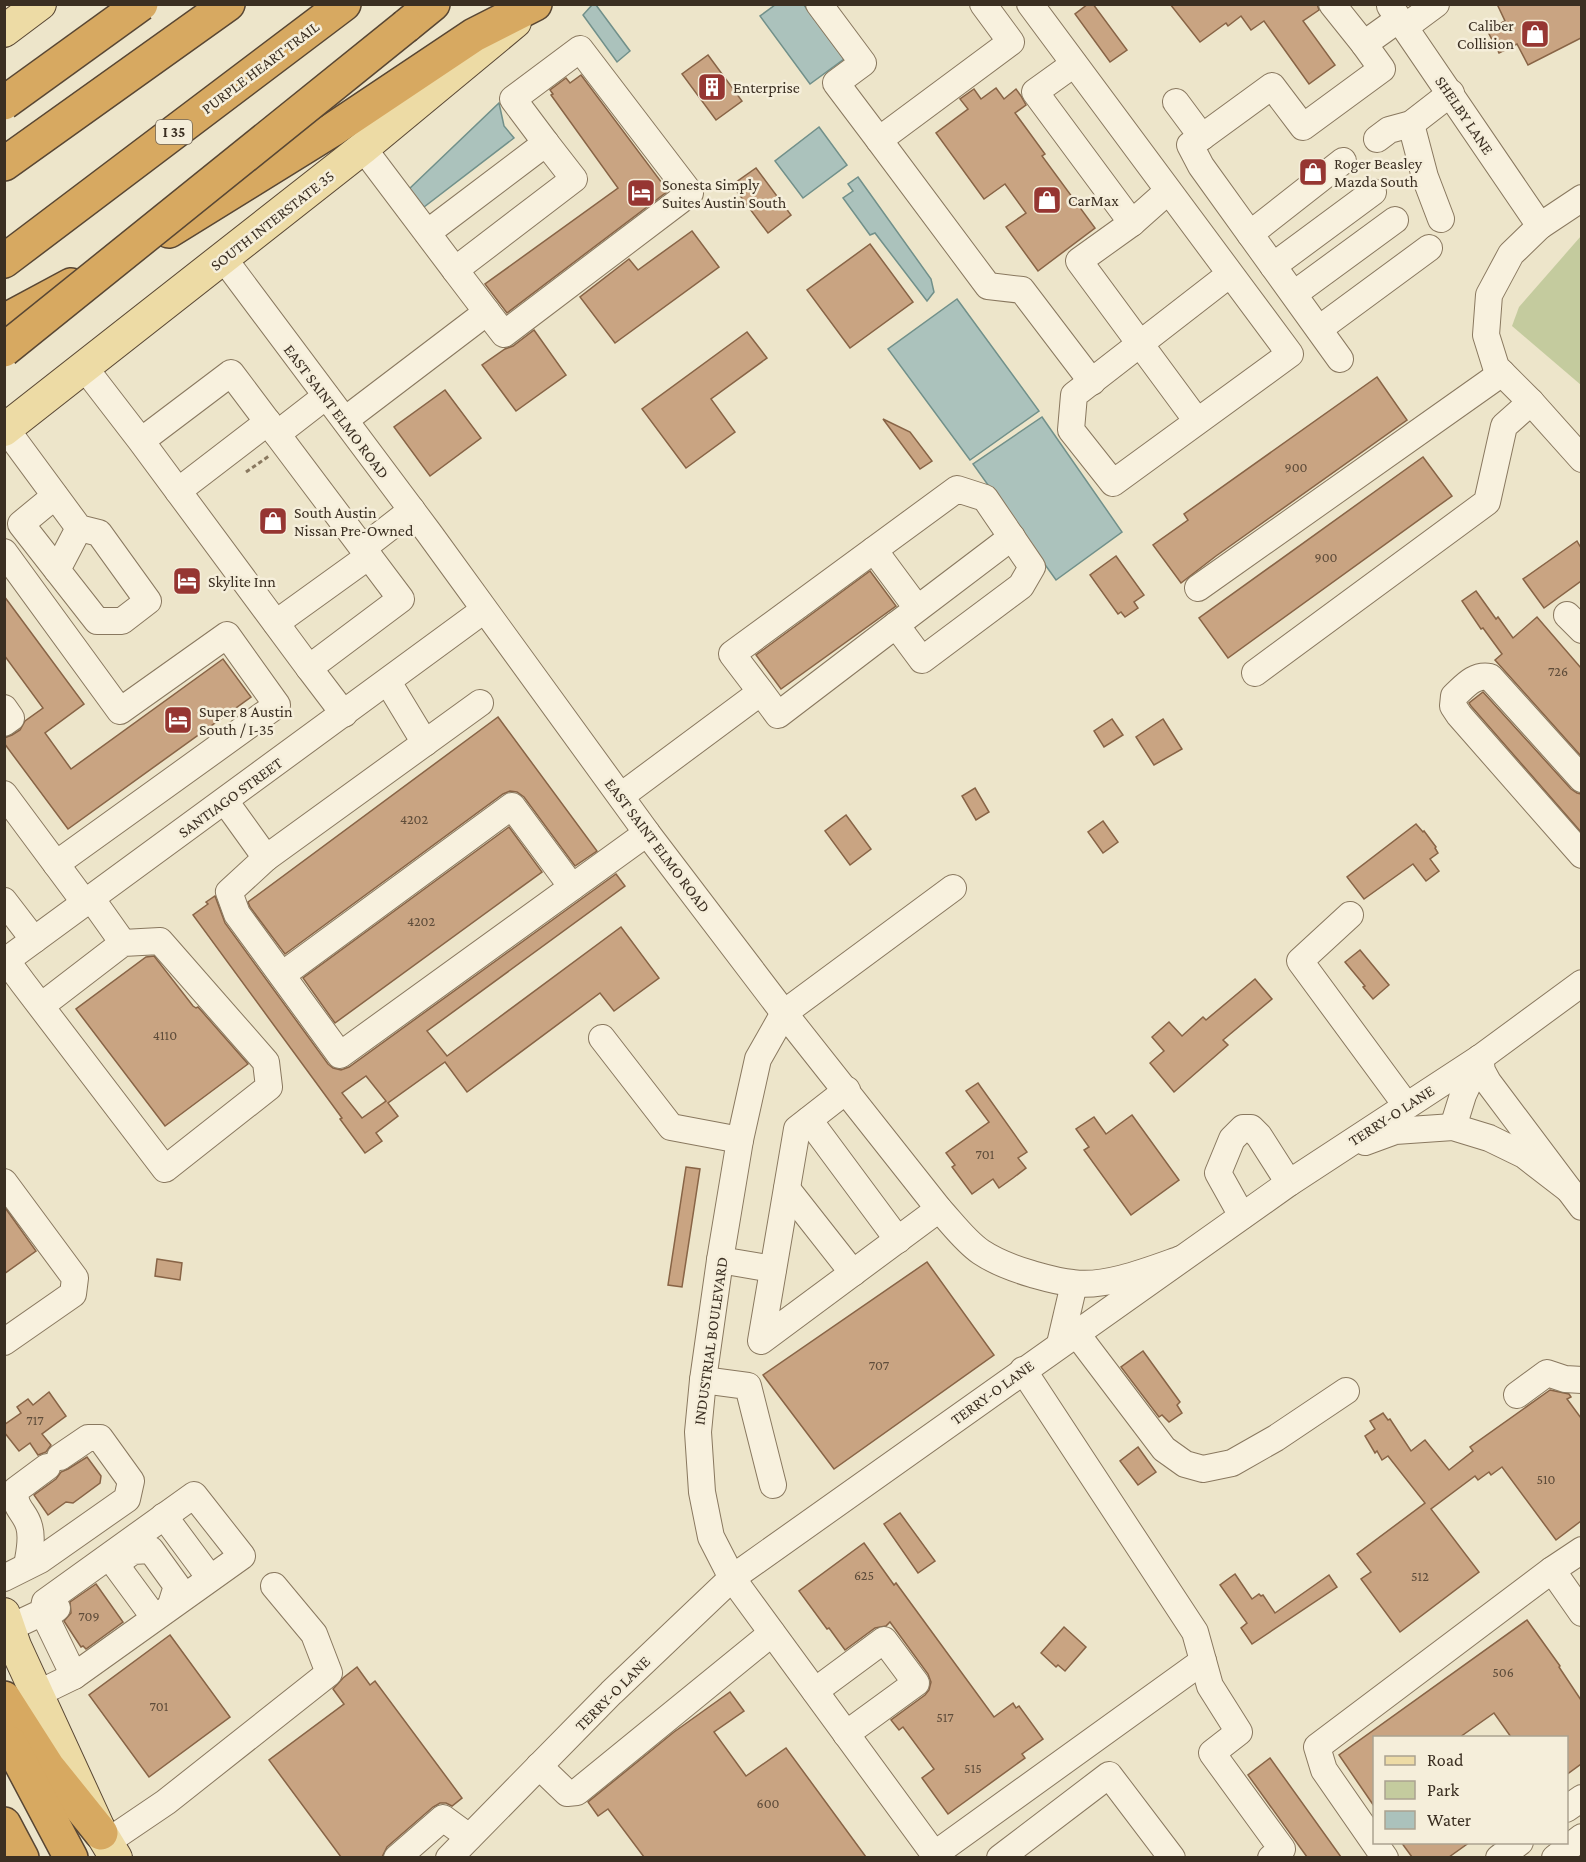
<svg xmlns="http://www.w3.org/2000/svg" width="1586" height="1862" viewBox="0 0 1586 1862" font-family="'Crimson Pro',serif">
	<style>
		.green { fill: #c4cb9e }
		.water { fill: #abc2bc; stroke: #71908a; stroke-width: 1.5 }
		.building { fill: #c9a482; stroke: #886446; stroke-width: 1.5; fill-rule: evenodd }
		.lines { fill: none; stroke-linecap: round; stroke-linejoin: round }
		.minor-casing { stroke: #89785f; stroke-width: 28 }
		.major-casing { stroke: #584633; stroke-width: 34 }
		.highway-casing { stroke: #584633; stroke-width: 36 }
		.path { stroke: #89785f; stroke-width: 3; stroke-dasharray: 4.5 3; stroke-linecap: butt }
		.minor { stroke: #f8f1de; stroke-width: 26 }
		.major { stroke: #eddba5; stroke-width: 32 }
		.highway { stroke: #d7a961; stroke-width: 33 }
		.highway-bridge-casing { stroke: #584633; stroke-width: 36; stroke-linecap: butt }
		.highway-bridge { stroke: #d7a961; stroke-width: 33 }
		.labels { text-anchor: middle; stroke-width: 5; stroke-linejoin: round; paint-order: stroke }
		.number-label { font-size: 14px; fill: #5e4c3a }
		.shield { fill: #f5eeda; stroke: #736859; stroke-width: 1.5 }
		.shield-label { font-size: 15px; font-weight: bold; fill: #3b2f22 }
		.poi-label { font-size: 16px; fill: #3b2f22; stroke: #f5eeda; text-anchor: start }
		.street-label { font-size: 16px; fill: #3b2f22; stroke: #f5eeda }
	</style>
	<rect width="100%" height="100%" fill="#ede5ca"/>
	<!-- green -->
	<polygon class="green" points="1581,236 1581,385 1512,326 1519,307"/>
	<!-- water -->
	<g class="water">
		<polygon points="592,5 596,5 630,51 617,62 583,15"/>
		<polygon points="775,5 804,5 844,59 810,84 760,16"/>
		<polygon points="499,103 504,126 514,138 424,207 409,189"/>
		<polygon points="819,127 847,165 803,198 775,161"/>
		<polygon points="858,177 931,279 934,292 927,301 875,233 870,235 843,198 853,191 848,184"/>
		<polygon points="957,299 1039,411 970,460 888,349"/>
		<polygon points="1042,417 1122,532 1056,580 973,464"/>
	</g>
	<!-- building -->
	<g class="building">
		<polygon points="1088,4 1093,4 1127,50 1110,62 1075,14"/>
		<polygon points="1170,4 1317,4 1319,10 1303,21 1335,65 1309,84 1264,21 1251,30 1241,16 1228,26 1226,23 1200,42"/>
		<polygon points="1497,4 1581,4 1581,38 1528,65 1517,44 1499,53 1487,30 1505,21"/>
		<polygon points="708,55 742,101 716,120 682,74"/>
		<polygon points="581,75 668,191 507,313 485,284 618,188 551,95 553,94 550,90 566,78 570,83"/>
		<polygon points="996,88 1004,99 1016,89 1021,96 1026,105 1015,113 1045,154 1042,156 1095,228 1038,271 1006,227 1026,213 1005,184 984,199 936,133 968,109 960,99 974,89 981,99"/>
		<polygon points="756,168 791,215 768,233 732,185"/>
		<polygon points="692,231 719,267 615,343 580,297 629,259 638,270"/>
		<polygon points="870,244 913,302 850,348 807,290"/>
		<polygon points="534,330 566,375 516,411 482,365 505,349 513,346"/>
		<polygon points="747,332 767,358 711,399 735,432 686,468 642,409"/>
		<polygon points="1377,377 1407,420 1216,556 1181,583 1153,545 1188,520 1184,514"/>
		<polygon points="445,390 481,438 430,476 394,427"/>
		<polygon points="883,419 910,432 932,461 920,469"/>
		<polygon points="1423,457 1452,496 1228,658 1199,618"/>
		<polygon points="1577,541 1581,548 1581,581 1544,608 1523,579"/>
		<polygon points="1116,556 1144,595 1134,602 1138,608 1125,617 1121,612 1118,614 1090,575"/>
		<polygon points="870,571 896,606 781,689 756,655"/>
		<polygon points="1476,591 1496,619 1498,617 1513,638 1537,617 1581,668 1581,756 1495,660 1502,654 1483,628 1481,629 1462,601"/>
		<polygon points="4,596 84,704 45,733 71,769 223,659 251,697 68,829 4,743 4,738 12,735 20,730 25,721 43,708 4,655"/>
		<polygon points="1483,692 1571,789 1577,793 1581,794 1581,832 1471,706 1469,703"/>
		<polygon points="498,717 597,851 575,866 524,797 517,792 510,791 503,794 285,954 250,907 248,902"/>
		<polygon points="1112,719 1123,735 1104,747 1094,731"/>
		<polygon points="1163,719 1182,749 1154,765 1136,737"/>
		<polygon points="975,788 989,812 976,820 962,796"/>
		<polygon points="846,815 871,849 850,865 825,831"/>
		<polygon points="1103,821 1118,842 1103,853 1088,832"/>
		<polygon points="1416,824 1423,832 1424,831 1436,847 1435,848 1438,853 1430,859 1439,871 1426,881 1413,864 1364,899 1347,877"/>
		<polygon points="509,827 542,872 335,1023 303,978"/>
		<path d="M616,874L625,886L427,1031L447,1056L621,927L659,978L614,1011L600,993L467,1092L445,1062L388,1103L398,1116L376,1133L382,1141L365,1153L340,1119L342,1118L193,915L208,904L206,902L215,896L225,923L328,1064L333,1068L341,1070L349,1067ZM366,1076L386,1101L362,1118L342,1093Z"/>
		<polygon points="1360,950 1389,985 1373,999 1363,987 1365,986 1345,962"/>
		<polygon points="154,956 193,1006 196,1008 198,1007 248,1064 165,1126 76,1009 146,957"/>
		<polygon points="1255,979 1272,999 1223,1040 1228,1045 1174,1092 1150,1063 1164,1051 1152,1037 1169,1022 1182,1036 1203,1017 1206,1020"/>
		<polygon points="978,1083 1027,1152 1018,1158 1026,1168 1013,1178 999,1188 993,1179 972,1194 952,1167 955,1165 946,1153 989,1122 966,1091"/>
		<polygon points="1132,1115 1179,1180 1131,1215 1084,1150 1089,1147 1076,1129 1094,1117 1106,1134"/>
		<polygon points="686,1167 700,1169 682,1287 668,1285"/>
		<polygon points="6,1209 36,1251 4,1274 4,1210"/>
		<polygon points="157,1259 182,1263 180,1280 155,1276"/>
		<polygon points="927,1262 994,1355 834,1469 763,1375"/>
		<polygon points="1143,1351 1180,1402 1177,1405 1182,1413 1169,1422 1162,1415 1159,1417 1121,1367"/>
		<polygon points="1550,1390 1569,1394 1571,1397 1567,1399 1581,1418 1581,1521 1556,1540 1502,1467 1491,1475 1489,1472 1478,1480 1475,1476 1431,1509 1479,1572 1400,1632 1361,1579 1371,1572 1357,1554 1425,1503 1388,1456 1382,1460 1377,1451 1375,1453 1365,1436 1375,1429 1370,1421 1383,1413 1388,1420 1390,1419 1411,1451 1425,1440 1449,1470 1473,1451 1470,1447"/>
		<polygon points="49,1392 66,1416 42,1434 51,1445 46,1452 38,1455 30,1443 19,1451 4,1432 4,1425 21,1413 17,1407 28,1399 33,1405"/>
		<polygon points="1138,1447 1156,1472 1138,1485 1120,1461"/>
		<polygon points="87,1457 101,1476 100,1483 73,1503 66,1502 48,1515 34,1495 56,1479 61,1472 68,1469"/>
		<polygon points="900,1513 935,1561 918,1573 884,1524"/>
		<polygon points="864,1543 894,1585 896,1583 994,1717 1013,1703 1016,1708 1019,1706 1043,1739 1022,1754 1025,1758 948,1814 922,1778 934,1769 903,1727 899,1730 891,1720 925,1695 929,1690 931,1682 928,1674 890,1622 886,1626 875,1628 845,1650 829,1628 827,1629 799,1591"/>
		<polygon points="1235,1574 1252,1599 1259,1594 1261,1596 1263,1595 1275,1613 1329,1575 1337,1587 1252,1644 1241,1628 1247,1623 1220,1585"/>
		<polygon points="96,1584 123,1622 86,1649 83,1646 81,1647 64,1621 71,1613 70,1602"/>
		<polygon points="1527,1620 1560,1666 1559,1667 1581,1700 1581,1764 1566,1775 1566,1737 1511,1737 1494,1713 1460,1737 1374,1737 1374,1806 1339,1755"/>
		<polygon points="1064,1627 1086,1647 1065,1671 1058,1665 1056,1667 1041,1653"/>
		<polygon points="170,1635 230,1717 149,1777 89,1695"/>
		<polygon points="357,1667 370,1685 375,1681 462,1798 452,1806 446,1803 440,1803 433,1807 387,1847 382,1857 341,1857 269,1760 344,1704 333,1689 343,1678"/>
		<polygon points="730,1692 744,1711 714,1732 746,1776 786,1748 866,1857 644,1857 608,1809 598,1816 588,1802 674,1732"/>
		<polygon points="1270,1758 1341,1857 1307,1857 1248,1775"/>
		<polygon points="1401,1842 1470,1842 1449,1857 1412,1857"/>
	</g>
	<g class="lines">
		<!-- minor casing -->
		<g class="minor-casing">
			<g id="minor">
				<polyline points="819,4 863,63 836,83 879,140 1011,42 983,4"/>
				<polyline points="1030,4 1290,354 1113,483 1071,430 1074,395 1230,274"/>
				<polyline points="1332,4 1364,44"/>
				<polyline points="1390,6 1540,226"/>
				<polyline points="1405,27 1436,4"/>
				<polyline points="1074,64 1035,92 1132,223 1079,261 1197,421"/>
				<polyline points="1176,102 1202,137 1272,86 1303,127 1382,69 1364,44 1399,19"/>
				<polyline points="1411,124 1425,177 1441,219"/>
				<polyline points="1202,137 1190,145 1201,166 1340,359"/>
				<polyline points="1377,139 1389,130 1411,124 1451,93"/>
				<polyline points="879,140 988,286 1022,290 1092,382"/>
				<polyline points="363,148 455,270 574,179 546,143 427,233"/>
				<polyline points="1582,198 1540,226 1511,254 1489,295 1486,335 1496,367 1531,402 1582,459"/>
				<polyline points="1132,223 1168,191"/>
				<polyline points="1250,234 1343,161"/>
				<path d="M224,259L429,533L647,833L784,1013L939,1209C952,1223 965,1241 981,1252C996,1262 1015,1269 1032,1274C1046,1278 1059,1282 1073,1283C1105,1288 1150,1270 1181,1259"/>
				<polyline points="1273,266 1373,192"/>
				<polyline points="1294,294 1395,220"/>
				<polyline points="487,312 504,334 690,193 580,49 513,99 546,143"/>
				<polyline points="1319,329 1429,248"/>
				<polyline points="84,367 141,441 309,668 401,599 231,373 141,441"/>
				<polyline points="345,420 487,312 455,270"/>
				<polyline points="6,429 79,528 99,533 148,601 122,621 97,621 57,570 79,528"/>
				<polyline points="277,434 326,396"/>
				<polyline points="178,491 268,422"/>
				<polyline points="55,496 21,524 57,570"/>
				<polyline points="363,548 412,510"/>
				<polyline points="874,550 917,608"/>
				<polyline points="4,552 120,711 227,635 277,705 56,864 4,794"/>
				<polyline points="1198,588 1502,373"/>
				<polyline points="1567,615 1582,630"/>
				<polyline points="276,623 369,556"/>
				<polyline points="896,625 1012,537"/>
				<polyline points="309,668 344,714"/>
				<polyline points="1255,673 1487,502 1504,426 1531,402"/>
				<polyline points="388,682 425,743"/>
				<polyline points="4,708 11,718 4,723"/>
				<path d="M1582,779L1490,677C1474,674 1465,686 1454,696L1453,706L1459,715L1582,855"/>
				<polyline points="621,796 761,692 732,654 957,489 985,498 1032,567 1021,586 922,660 896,625 778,715 761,692"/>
				<polyline points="225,801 266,858 229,892 237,914 340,1055 647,833"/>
				<polyline points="266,858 480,703"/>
				<polyline points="56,864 85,903"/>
				<polyline points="91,898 123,943"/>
				<polyline points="4,901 34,940"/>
				<polyline points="1350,915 1300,961 1406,1105"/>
				<polyline points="6,960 23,983 165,1169 269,1087 266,1062 160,941 123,943 41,1006"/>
				<polyline points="4,962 484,610"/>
				<polyline points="282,975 512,806 572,887"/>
				<polyline points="602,1038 671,1127 740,1140"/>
				<polyline points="1480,1058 1482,1071 1488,1082 1582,1207"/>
				<polyline points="847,1090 797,1129 761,1341 939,1209"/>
				<polyline points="809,1120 898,1240"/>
				<polyline points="1453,1127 1463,1095 1480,1058"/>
				<polyline points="1365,1142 1395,1131 1453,1127 1489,1138 1524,1155 1568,1189"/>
				<polyline points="4,1182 75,1278 73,1294 4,1342"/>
				<polyline points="787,1189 853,1273"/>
				<polyline points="1242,1216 1218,1173 1232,1139 1243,1128 1251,1128 1259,1136 1289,1183"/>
				<polyline points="720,1260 773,1269"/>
				<polyline points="1076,1333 1164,1449 1185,1464 1203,1469 1232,1463 1276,1438 1346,1391"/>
				<polyline points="1060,1344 1074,1284"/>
				<polyline points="1023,1370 1195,1632 1210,1686 1239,1732 1212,1753 1282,1849 1271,1858"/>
				<polyline points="703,1380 748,1386 773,1485"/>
				<polyline points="1517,1395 1547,1373 1565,1379 1582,1380"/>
				<polyline points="164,1516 210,1578"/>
				<polyline points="1582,1550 1552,1570 1582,1613"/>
				<polyline points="118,1562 133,1551 151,1550 177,1586 171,1605"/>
				<polyline points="115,1564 154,1617"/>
				<path d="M27,1566C29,1553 33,1539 29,1526C25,1511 13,1508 16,1490L47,1467"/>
				<polyline points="4,1578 40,1560 127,1499 131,1481 100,1438 88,1438 60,1457"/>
				<polyline points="57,1608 52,1612 43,1612 74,1676"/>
				<polyline points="9,1628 43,1612 45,1602 194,1495 242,1556 74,1676 37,1694"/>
				<polyline points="815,1691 884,1640 916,1683 846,1734"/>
				<polyline points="539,1766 567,1793 577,1792 772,1633"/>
				<polyline points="1566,1809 1582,1798"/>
				<polyline points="107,1842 166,1802 329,1673 314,1634 274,1586"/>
				<polyline points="935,1854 1203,1661"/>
				<polyline points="397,1858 443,1818 469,1837"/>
				<polyline points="449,1858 611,1693 732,1578 1289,1183 1480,1058 1582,983"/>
				<polyline points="937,1858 732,1578 711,1537 702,1492 698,1432 703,1380 720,1260 740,1140 758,1059 784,1013 953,888"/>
				<polyline points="1000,1858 1109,1775 1172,1858"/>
				<polyline points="1385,1858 1324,1770 1317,1747 1552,1570"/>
				<polyline points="1499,1858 1520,1842"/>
				<polyline points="1555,1858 1582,1837"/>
			</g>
		</g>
		<!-- major casing -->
		<g class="major-casing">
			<g id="major">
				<polyline points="4,31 40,4"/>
				<polyline points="4,430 363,148 515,22"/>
				<polyline points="4,1614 15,1646 101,1833 116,1858"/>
			</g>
		</g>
		<!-- highway casing -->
		<g class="highway-casing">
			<g id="highway">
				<polyline points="406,26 433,4"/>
				<polyline points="4,164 228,4"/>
				<polyline points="169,231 332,130 474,35 535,4"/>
				<polyline points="4,261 344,4"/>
				<polyline points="4,321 71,285"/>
				<polyline points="4,1698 48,1767 101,1833"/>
				<polyline points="10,1743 71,1858"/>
				<polyline points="4,1824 22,1858"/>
			</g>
		</g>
		<!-- path -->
		<polyline class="path" points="246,472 269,456"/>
		<!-- minor -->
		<use href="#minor" class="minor"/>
		<!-- major -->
		<use href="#major" class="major"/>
		<!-- highway -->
		<use href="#highway" class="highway"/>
		<!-- highway-bridge casing -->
		<g class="highway-bridge-casing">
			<g id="highway-bridge">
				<polyline points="4,103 141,4"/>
				<polyline points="4,350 406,26"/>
			</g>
		</g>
		<!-- highway-bridge -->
		<use href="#highway-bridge" class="highway-bridge"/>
	</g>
	<!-- icons -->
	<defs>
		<g id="shop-square" transform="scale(1.5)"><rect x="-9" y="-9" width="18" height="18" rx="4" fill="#963632" stroke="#f5eeda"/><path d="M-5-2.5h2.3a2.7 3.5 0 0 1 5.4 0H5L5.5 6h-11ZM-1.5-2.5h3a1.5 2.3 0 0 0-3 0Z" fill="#fff"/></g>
		<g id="building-square" transform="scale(1.5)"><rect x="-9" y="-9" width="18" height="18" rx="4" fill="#963632" stroke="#f5eeda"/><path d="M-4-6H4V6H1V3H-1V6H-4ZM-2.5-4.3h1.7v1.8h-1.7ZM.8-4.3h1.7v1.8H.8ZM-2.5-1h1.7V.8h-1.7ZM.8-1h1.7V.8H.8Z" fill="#fff"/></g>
		<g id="hotel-square" transform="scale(1.5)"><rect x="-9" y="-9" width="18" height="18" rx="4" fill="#963632" stroke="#f5eeda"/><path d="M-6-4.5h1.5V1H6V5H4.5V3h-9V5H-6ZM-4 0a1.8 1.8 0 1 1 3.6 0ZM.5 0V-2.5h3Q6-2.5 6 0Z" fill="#fff"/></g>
	</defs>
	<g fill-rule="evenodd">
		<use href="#shop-square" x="1535" y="34"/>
		<use href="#building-square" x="712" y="87"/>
		<use href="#shop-square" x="1313" y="172"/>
		<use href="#hotel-square" x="641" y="193"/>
		<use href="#shop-square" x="1047" y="200"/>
		<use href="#shop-square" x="273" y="521"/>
		<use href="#hotel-square" x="187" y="581"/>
		<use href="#hotel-square" x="178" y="720"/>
	</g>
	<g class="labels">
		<!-- number labels -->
		<g class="number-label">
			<text x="1296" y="472">900</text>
			<text x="1326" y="562">900</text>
			<text x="1558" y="676">726</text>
			<text x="414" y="824">4202</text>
			<text x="421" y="926">4202</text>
			<text x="165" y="1040">4110</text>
			<text x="985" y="1159">701</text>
			<text x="879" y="1370">707</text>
			<text x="35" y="1425">717</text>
			<text x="1546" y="1484">510</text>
			<text x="864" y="1580">625</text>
			<text x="1420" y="1581">512</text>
			<text x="89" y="1621">709</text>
			<text x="1503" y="1677">506</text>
			<text x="159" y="1711">701</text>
			<text x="945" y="1722">517</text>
			<text x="973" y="1773">515</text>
			<text x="768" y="1808">600</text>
		</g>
		<!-- shield labels -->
		<rect class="shield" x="156" y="120" width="36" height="24" rx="4.5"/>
		<g class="shield-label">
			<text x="174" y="137">I 35</text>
		</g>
		<!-- poi labels -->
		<g class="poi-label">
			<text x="1514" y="31" text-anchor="end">Caliber<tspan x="1514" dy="18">Collision</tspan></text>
			<text x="733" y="93">Enterprise</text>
			<text x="1334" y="169">Roger Beasley<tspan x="1334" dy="18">Mazda South</tspan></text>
			<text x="662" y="190">Sonesta Simply<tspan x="662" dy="18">Suites Austin South</tspan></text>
			<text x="1068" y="206">CarMax</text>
			<text x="294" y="518">South Austin<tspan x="294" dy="18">Nissan Pre-Owned</tspan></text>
			<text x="208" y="587">Skylite Inn</text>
			<text x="199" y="717">Super 8 Austin<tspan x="199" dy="18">South / I-35</tspan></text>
		</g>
		<!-- street labels -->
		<g class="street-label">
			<text transform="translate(260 67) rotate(-37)" y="6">PURPLE HEART TRAIL</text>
			<text transform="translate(1465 115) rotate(56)" y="6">SHELBY LANE</text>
			<text transform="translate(272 220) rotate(-38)" y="6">SOUTH INTERSTATE 35</text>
			<text transform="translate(337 411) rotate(53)" y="6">EAST SAINT ELMO ROAD</text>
			<text transform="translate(230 797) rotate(-36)" y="6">SANTIAGO STREET</text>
			<text transform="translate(658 845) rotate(53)" y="6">EAST SAINT ELMO ROAD</text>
			<text transform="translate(1391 1115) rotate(-33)" y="6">TERRY-O LANE</text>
			<text transform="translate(710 1341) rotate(-82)" y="6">INDUSTRIAL BOULEVARD</text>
			<text transform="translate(992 1392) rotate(-36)" y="6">TERRY-O LANE</text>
			<text transform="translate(612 1693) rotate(-45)" y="6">TERRY-O LANE</text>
		</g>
	</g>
	<!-- border -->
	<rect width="1586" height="1862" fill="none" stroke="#3b2f22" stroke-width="12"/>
	<!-- legend -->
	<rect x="1373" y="1736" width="195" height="108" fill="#f5eeda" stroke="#aba290" stroke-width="1.5"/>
	<rect x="1385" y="1756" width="30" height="9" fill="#eddba5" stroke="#aba290" stroke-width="1.5"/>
	<text x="1427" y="1766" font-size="18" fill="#3b2f22">Road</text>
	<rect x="1385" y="1781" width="30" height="18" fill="#c4cb9e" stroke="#aba290" stroke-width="1.5"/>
	<text x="1427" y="1796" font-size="18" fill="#3b2f22">Park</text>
	<rect x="1385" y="1811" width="30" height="18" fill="#abc2bc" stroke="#aba290" stroke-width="1.5"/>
	<text x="1427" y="1826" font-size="18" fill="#3b2f22">Water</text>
</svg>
